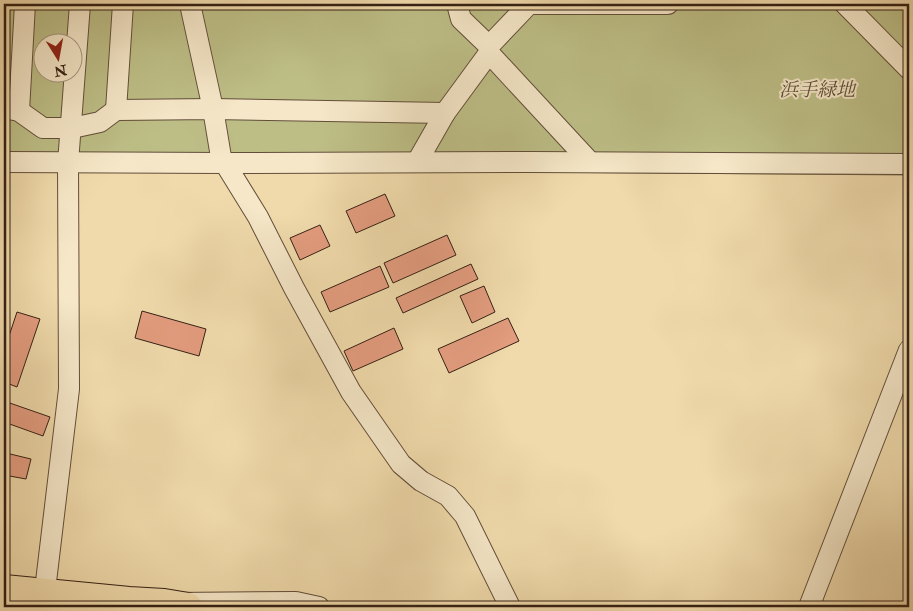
<svg xmlns="http://www.w3.org/2000/svg" width="913" height="611" viewBox="0 0 913 611" font-family="'IM FELL Double Pica','Noto Serif JP',serif">
	<style>
		.green { fill: #bdbe86; stroke: #786f4d; fill-rule: evenodd }
		.building { fill: #e49d80; stroke: #342014 }
		.lines { fill: none; stroke-linecap: round; stroke-linejoin: round }
		.minor-casing { stroke: #634e3a; stroke-width: 22 }
		.highway-casing { stroke: #342014; stroke-width: 30 }
		.minor { stroke: #f5e7c8; stroke-width: 20 }
		.highway { stroke: #f0daab; stroke-width: 28 }
		.labels { text-anchor: middle; stroke-width: 4; stroke-linejoin: round; paint-order: stroke }
		.park-label { font-size: 19px; font-style: italic; fill: #5d4f36; stroke: #f5e7c8 }
	</style>
	<rect width="100%" height="100%" fill="#f0daab"/>
	<filter id="stains"><feTurbulence type="fractalNoise" baseFrequency=".004" numOctaves="4"/><feColorMatrix values="0 0 0 0 .2 0 0 0 0 .09 0 0 0 0 .02 0 0 0 .5 -.17"/></filter>
	<radialGradient id="worn" r=".72"><stop offset=".6" stop-color="#630" stop-opacity="0"/><stop offset="1" stop-color="#630" stop-opacity=".3"/></radialGradient>
	<!-- green -->
	<path class="green" d="M4,4H909V175L4,168ZM42,42H72V72H42Z"/>
	<!-- building -->
	<g class="building">
		<polygon points="385,194 395,216 356,233 346,211"/>
		<polygon points="320,225 330,246 300,260 290,238"/>
		<polygon points="447,235 456,255 393,283 384,263"/>
		<polygon points="471,264 478,279 403,313 396,298"/>
		<polygon points="380,266 389,287 330,312 321,292"/>
		<polygon points="484,286 495,312 472,323 460,296"/>
		<polygon points="142,311 206,329 199,356 135,338"/>
		<polygon points="17,312 40,319 17,387 4,382 4,351"/>
		<polygon points="508,318 519,341 449,373 438,349"/>
		<polygon points="394,328 403,349 353,371 344,351"/>
		<polygon points="4,401 50,417 43,436 4,422"/>
		<polygon points="4,443 8,444 6,453 31,459 26,479 4,475"/>
	</g>
	<g class="lines">
		<!-- minor casing -->
		<g class="minor-casing">
			<g id="minor">
				<polyline points="190,4 213,109 221,157 258,217 294,288 351,392 401,464 421,481 448,496 465,516 510,607"/>
				<polyline points="457,4 461,19 489,46"/>
				<polyline points="845,4 909,69"/>
				<polyline points="489,53 590,162"/>
				<polyline points="4,108 19,111 43,128 72,128 100,122 116,110 213,109 445,113 489,53 489,46 529,4 668,4"/>
				<polyline points="116,110 123,4"/>
				<polyline points="19,111 25,4"/>
				<polyline points="4,162 224,163 531,162 909,164"/>
				<polyline points="417,162 445,113"/>
				<polyline points="174,603 296,602 319,607"/>
				<polyline points="43,607 69,389 68,163 80,4"/>
				<polyline points="809,607 909,350"/>
			</g>
		</g>
		<!-- highway casing -->
		<g class="highway-casing">
			<polyline id="highway" points="4,589 129,601 164,603 188,607"/>
		</g>
		<!-- minor -->
		<use href="#minor" class="minor"/>
		<!-- highway -->
		<use href="#highway" class="highway"/>
	</g>
	<g class="labels">
		<!-- park labels -->
		<g class="park-label">
			<text x="817" y="96">浜手緑地</text>
		</g>
	</g>
	<!-- margin -->
	<rect width="913" height="611" fill="none" stroke="#f0daab" stroke-width="20"/>
	<rect x="5" y="5" width="903" height="601" fill="none" stroke="#342014" stroke-width="2.5"/>
	<rect x="10" y="10" width="893" height="591" fill="none" stroke="#342014"/>
	<!-- north arrow -->
	<g transform="translate(58 58) rotate(169)"><circle r="24" fill="#f5e7c8" stroke="#a89780"/>
	<path d="M0-4L9 19L0 12L-9 19Z" fill="#8f2418"/>
	<text y="-8" font-size="14" font-weight="bold" text-anchor="middle" fill="#342014">N</text>
	</g>
	<rect width="100%" height="100%" filter="url(#stains)"/>
	<rect width="100%" height="100%" fill="url(#worn)"/>
</svg>
